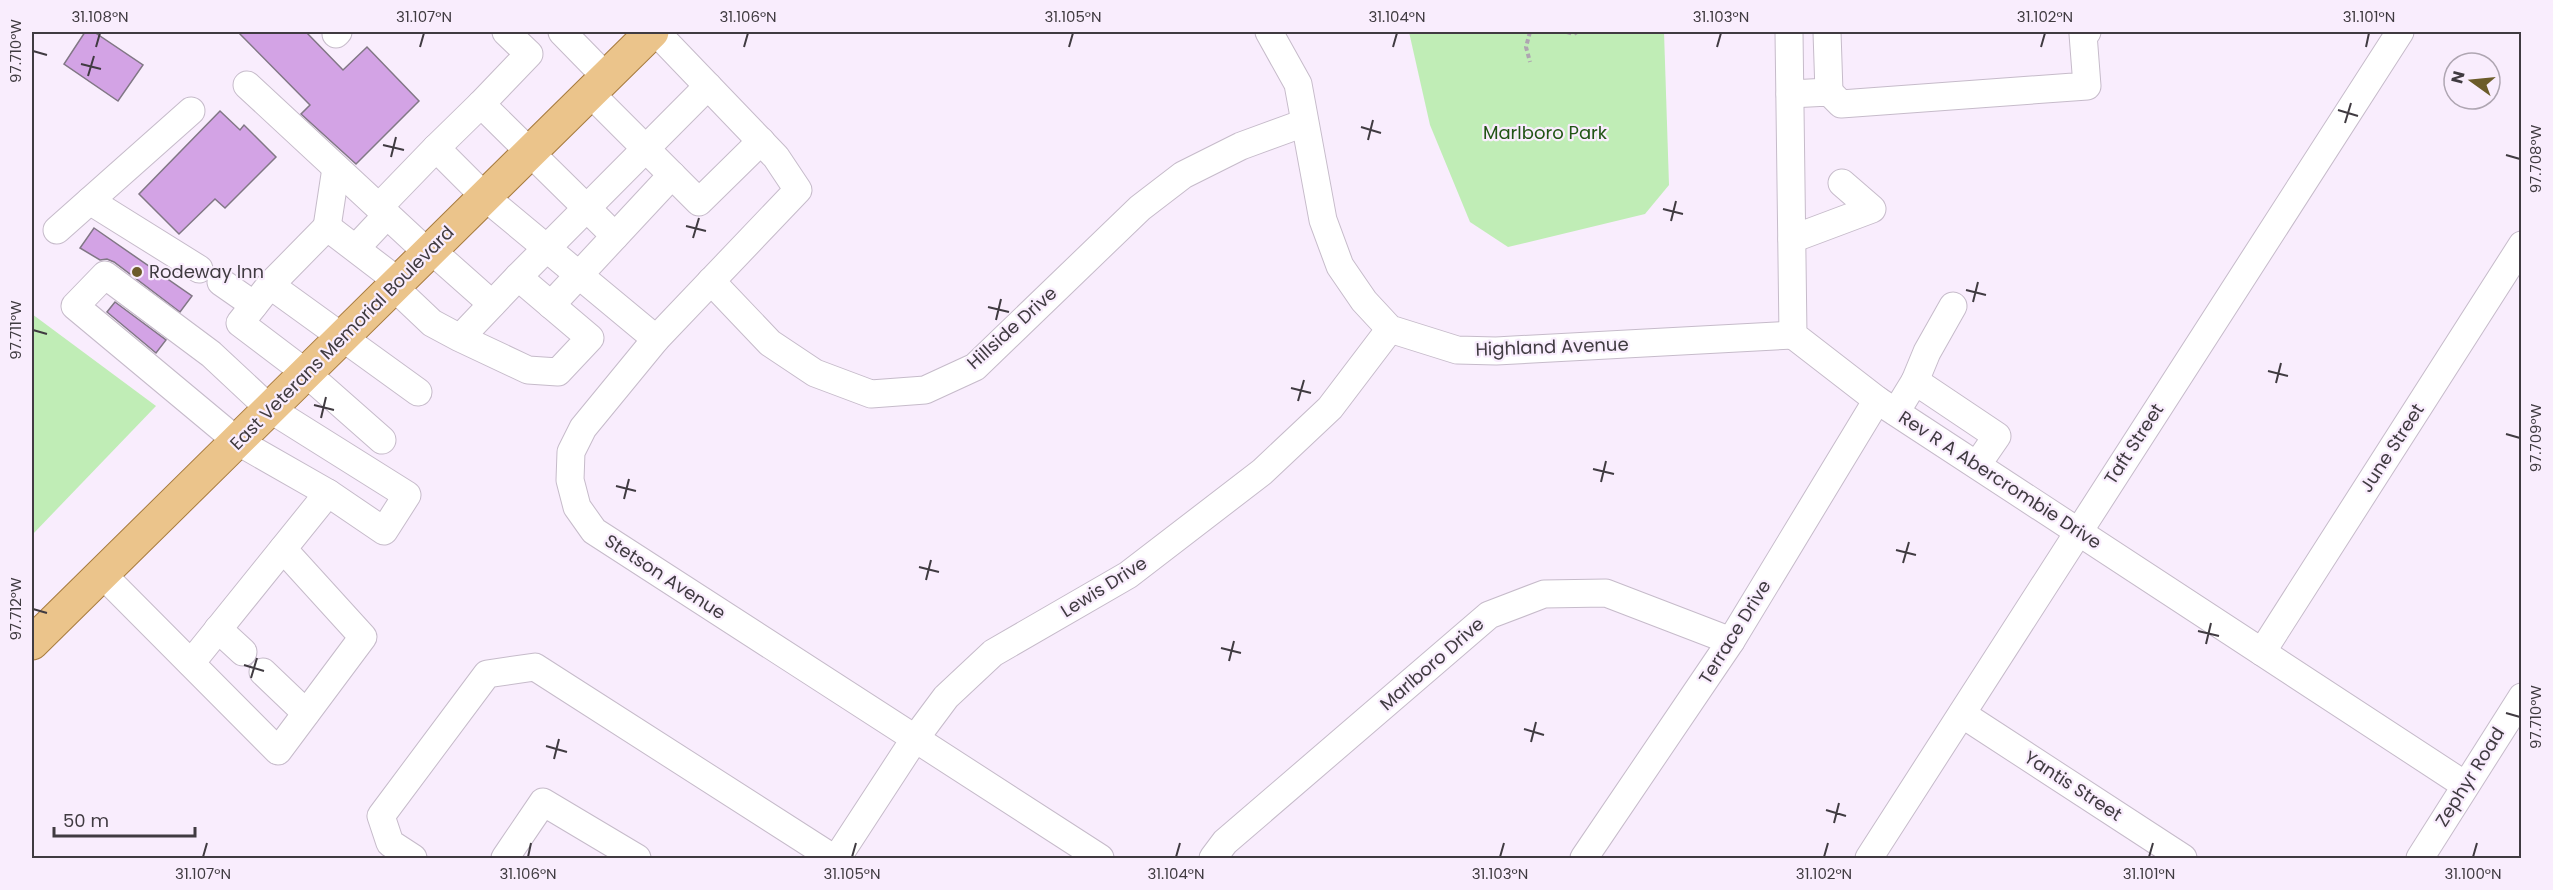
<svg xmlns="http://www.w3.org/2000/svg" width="2553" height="890" viewBox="0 0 2553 890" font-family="Poppins,sans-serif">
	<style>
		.green { fill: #c0edb6 }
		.building { fill: #d3a3e5; stroke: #817785; stroke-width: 1.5 }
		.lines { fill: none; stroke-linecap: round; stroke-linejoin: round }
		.minor-casing { stroke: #c6bbca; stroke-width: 29 }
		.major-casing { stroke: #a77b3e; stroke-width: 35 }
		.path { stroke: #aea5b1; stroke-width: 4; stroke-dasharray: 4.5 3; stroke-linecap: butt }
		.minor { stroke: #fff; stroke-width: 27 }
		.major { stroke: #ebc48b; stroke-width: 33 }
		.ticks { fill: none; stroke: #403b41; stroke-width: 2 }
		.poi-dot { fill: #6c5c2a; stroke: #f9edfd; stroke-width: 2 }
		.labels { text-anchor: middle; stroke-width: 4.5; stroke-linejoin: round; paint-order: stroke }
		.park-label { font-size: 18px; fill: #215415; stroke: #f9edfd }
		.poi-label { font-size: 18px; fill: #403b41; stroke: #f9edfd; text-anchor: start }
		.street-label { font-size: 18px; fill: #403b41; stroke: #f9edfd }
		.neatline { fill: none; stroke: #403b41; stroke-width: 2 }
		.ticks-label { font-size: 15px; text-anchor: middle; fill: #403b41 }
	</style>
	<rect width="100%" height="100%" fill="#f9edfd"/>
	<!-- green -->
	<g class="green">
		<polygon points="1409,32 1664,32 1669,185 1645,214 1508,247 1470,222 1430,125"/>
		<polygon points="32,314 156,406 32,535"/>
	</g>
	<!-- building -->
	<g class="building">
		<polygon points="85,32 94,32 143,65 118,101 64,64"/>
		<polygon points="238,32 306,32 343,70 367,47 419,101 356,164 301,114 310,105"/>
		<polygon points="220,111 240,130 244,125 276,157 225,208 215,199 179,234 139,194"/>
		<polygon points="94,228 192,296 180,312 114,262 107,259 100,260 80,248"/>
		<polygon points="115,302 166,340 156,353 107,312"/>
	</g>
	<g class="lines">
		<!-- minor casing -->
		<g class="minor-casing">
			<g id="minor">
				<polyline points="562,32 606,77"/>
				<polyline points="656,32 776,157 798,190 656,339 583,428 571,452 570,480 577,507 594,531 1100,858"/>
				<polyline points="1269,32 1298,84 1323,220 1340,266 1364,301 1390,329 1457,350 1496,351 1793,335"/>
				<polyline points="1789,32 1793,335 1877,400 2465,785"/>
				<polyline points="1827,32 1829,92"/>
				<polyline points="336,34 338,32"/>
				<polyline points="247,85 428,253"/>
				<polyline points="590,93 699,202 761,141"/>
				<polyline points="1790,94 1829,92 1841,104 2087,86 2083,34 2087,32"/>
				<polyline points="481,104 529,54 506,32"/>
				<polyline points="90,201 199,269"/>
				<polyline points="379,207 436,148"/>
				<polyline points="327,227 336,168"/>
				<polyline points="57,230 191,111"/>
				<polyline points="615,236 481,104 436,148 485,197 656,339"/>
				<polyline points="1792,239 1872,209 1842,183"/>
				<polyline points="356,248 387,215"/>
				<polyline points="431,250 492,304"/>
				<polygon points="105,275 211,354 270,409 407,495 384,531 328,493 237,441 75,306"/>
				<polyline points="518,277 708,86"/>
				<polyline points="711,281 770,343 815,373 871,394 925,390 975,367 1140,208 1183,175 1241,146 1304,123"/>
				<polyline points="221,282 254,305"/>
				<polyline points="270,285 327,227 399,282"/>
				<polyline points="394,287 432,323 460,338 518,277 590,338 558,372 528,370 460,338"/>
				<polyline points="551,305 672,175"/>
				<polyline points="1915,381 1927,352 1953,306"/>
				<polyline points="1896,412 1915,381 1997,436 1977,465"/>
				<polyline points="382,440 306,373 240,323 270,285 418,392"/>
				<polyline points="102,574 278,751 363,637 283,549"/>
				<polyline points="218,629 243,652"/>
				<polyline points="2262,652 2522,245"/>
				<polyline points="191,663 328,493"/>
				<polyline points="263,672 306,713"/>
				<polyline points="1962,714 2183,858"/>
				<polyline points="413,858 390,843 381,816 487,674 535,667 833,858"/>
				<polyline points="505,858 543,802 637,858"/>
				<polyline points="837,858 914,740 946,697 993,653 1128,575 1262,472 1330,408 1390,329"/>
				<polyline points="1213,858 1225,842 1489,615 1544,594 1606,593 1731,641"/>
				<polyline points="1584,858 1731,641 1877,400"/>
				<polyline points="1869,858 2400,32"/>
				<polyline points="2420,858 2522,697"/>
			</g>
		</g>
		<!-- major casing -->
		<g class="major-casing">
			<polyline id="major" points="32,643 652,32"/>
		</g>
		<!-- path -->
		<g class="path">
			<polyline points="1530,32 1526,47 1530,62"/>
			<polyline points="1567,32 1574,34 1577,32"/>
		</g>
		<!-- minor -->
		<use href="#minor" class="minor"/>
		<!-- major -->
		<use href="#major" class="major"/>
	</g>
	<!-- ticks -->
	<path class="ticks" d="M96,47L100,33M420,47L424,33M744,47L748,33M1069,47L1073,33M1393,47L1397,33M1717,47L1721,33M2041,47L2045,33M2366,47L2369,33M33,51L47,55M81,64L101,69M88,76L94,56M2338,110L2358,116M2345,123L2351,103M1361,127L1381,133M1368,140L1373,120M383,145L404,150M2506,155L2520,159M391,157L396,137M1663,209L1683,214M1671,221L1676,201M686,226L706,231M693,238L699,218M1966,290L1986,295M1973,302L1978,282M988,307L1009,312M996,320L1001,299M33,330L47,334M2268,371L2288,376M2276,383L2281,363M1291,388L1311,393M1298,401L1304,380M314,405L334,410M321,418L326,397M2506,434L2520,438M1593,469L1614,474M1601,482L1606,461M616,486L636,491M624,499L629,479M1896,550L1916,555M1903,563L1909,542M919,567L939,572M926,580L931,560M33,609L47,613M2198,631L2219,636M2206,644L2211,623M1221,648L1241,653M1229,661L1234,641M244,665L264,671M251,678L257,658M2506,713L2520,717M1524,729L1544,735M1531,742L1536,722M546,746L567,752M554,759L559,739M1826,810L1846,816M1834,823L1839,803M203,857L207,843M528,857L531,843M852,857L856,843M1176,857L1180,843M1500,857L1504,843M1824,857L1828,843M2149,857L2153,843M2473,857L2477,843"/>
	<!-- markers -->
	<circle class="poi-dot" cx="137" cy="272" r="6"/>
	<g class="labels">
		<!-- park labels -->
		<g class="park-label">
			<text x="1545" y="139">Marlboro Park</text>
		</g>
		<!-- poi labels -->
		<g class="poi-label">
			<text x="149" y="278">Rodeway Inn</text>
		</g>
		<!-- street labels -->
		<g class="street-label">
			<text transform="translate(1012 328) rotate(-42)" y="6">Hillside Drive</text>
			<text transform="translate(342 338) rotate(-45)" y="6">East Veterans Memorial Boulevard</text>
			<text transform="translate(1552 347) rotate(-2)" y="6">Highland Avenue</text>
			<text transform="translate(2134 444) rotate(-57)" y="6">Taft Street</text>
			<text transform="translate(2392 448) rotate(-57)" y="6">June Street</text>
			<text transform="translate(2000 480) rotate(33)" y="6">Rev R A Abercrombie Drive</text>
			<text transform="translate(665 577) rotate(33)" y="6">Stetson Avenue</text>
			<text transform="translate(1104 587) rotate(-32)" y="6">Lewis Drive</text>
			<text transform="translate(1735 632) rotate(-58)" y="6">Terrace Drive</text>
			<text transform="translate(1432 664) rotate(-41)" y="6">Marlboro Drive</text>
			<text transform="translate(2470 777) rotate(-58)" y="6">Zephyr Road</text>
			<text transform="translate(2073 786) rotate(33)" y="6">Yantis Street</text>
		</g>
	</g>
	<!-- border -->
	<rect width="2553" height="890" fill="none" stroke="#f9edfd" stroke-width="66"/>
	<!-- north arrow -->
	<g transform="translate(2472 81) rotate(285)"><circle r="28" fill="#f9edfd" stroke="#afa6b2" stroke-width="1.5"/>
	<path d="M0-4.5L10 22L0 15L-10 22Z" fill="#6c5c2a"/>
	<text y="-9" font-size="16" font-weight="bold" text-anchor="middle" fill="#403b41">N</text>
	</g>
	<!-- scale -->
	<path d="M54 827v9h141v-9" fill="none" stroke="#403b41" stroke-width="3"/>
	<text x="63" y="827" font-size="18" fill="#403b41" stroke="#f9edfd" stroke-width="4.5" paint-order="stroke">50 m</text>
	<rect x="33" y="33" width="2487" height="824" class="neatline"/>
	<g class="ticks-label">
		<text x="100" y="22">31.108°N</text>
		<text x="424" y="22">31.107°N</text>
		<text x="748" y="22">31.106°N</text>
		<text x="1073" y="22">31.105°N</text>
		<text x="1397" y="22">31.104°N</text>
		<text x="1721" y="22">31.103°N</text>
		<text x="2045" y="22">31.102°N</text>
		<text x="2369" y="22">31.101°N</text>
		<text transform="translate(16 51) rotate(-90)" y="5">97.710°W</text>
		<text transform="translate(2536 159) rotate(-90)" y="5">97.708°W</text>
		<text transform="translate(16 330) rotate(-90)" y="5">97.711°W</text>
		<text transform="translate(2536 438) rotate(-90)" y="5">97.709°W</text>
		<text transform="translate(16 609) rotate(-90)" y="5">97.712°W</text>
		<text transform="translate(2536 717) rotate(-90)" y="5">97.710°W</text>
		<text x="203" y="879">31.107°N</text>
		<text x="528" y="879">31.106°N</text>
		<text x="852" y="879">31.105°N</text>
		<text x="1176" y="879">31.104°N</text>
		<text x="1500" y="879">31.103°N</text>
		<text x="1824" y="879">31.102°N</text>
		<text x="2149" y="879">31.101°N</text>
		<text x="2473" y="879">31.100°N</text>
	</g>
</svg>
